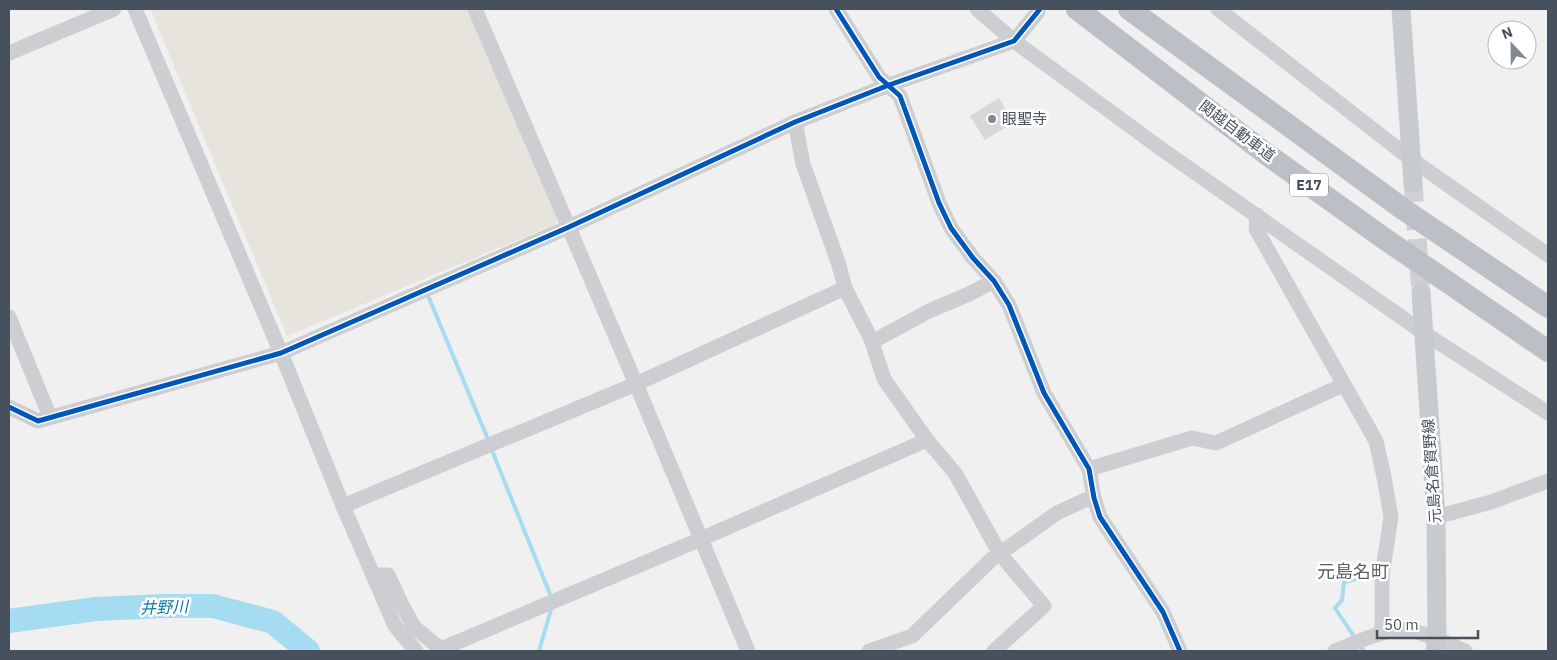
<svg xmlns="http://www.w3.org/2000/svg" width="1557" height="660" viewBox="0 0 1557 660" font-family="'IBM Plex Sans','Noto Sans JP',sans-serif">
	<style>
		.commercial { fill: #e6e4dd }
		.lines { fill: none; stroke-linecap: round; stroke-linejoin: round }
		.stream { stroke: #a6dcf1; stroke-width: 4 }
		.river { stroke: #a6dcf1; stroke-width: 24 }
		.building { fill: #d8d8da }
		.major-tunnel { stroke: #cfd0d3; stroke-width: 19; stroke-dasharray: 19 9; stroke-linecap: butt }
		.minor { stroke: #ccced1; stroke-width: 15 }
		.major { stroke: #c7cbcf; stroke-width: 19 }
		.highway { stroke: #bcc0c6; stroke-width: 22 }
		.cycleway-casing { stroke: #fff; stroke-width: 8 }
		.cycleway { stroke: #0057b8; stroke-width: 5 }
		.poi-dot { fill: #828990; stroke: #fff; stroke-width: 2 }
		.labels { text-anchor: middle; stroke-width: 5; stroke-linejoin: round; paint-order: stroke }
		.shield { fill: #fff; stroke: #7e858e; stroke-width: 1 }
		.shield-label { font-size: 14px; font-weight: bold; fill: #46515d }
		.poi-label { font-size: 15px; fill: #46515d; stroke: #fff; text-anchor: start }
		.street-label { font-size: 15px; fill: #46515d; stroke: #fff }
		.water-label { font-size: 16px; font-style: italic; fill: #067ca9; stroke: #fff }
		.quarter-label { font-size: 18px; fill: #5b5f64; stroke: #fff }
	</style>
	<rect width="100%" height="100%" fill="#f1f0f0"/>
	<!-- commercial -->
	<polygon class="commercial" points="151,9 469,9 557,218 556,224 287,336 151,11"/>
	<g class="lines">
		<!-- stream -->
		<g class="stream">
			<polyline points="429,298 487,437"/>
			<polyline points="493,453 550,594"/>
			<polyline points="1355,638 1335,608 1342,600 1344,582 1377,574"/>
			<polyline points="1359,644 1364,651"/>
			<polyline points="539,651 551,610"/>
		</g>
		<!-- river -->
		<polyline class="river" points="9,621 96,609 164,606 213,606 273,622 308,651"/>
	</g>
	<!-- building -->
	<polygon class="building" points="999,98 1014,122 985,140 970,116"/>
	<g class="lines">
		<!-- major-tunnel -->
		<polyline class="major-tunnel" points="1413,183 1421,292"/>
		<!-- minor -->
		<g class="minor">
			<polyline points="135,9 281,353 343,506 373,575 395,626 416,651"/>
			<polyline points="475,9 636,384 748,651"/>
			<polyline points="836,9 879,77 900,96 939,203 951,228 973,258 994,281 1009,305 1044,393 1089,469 1094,498 1100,517 1163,612 1180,651"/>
			<polyline points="977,9 1014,41 1160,148 1424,333 1548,413"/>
			<polyline points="1218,9 1411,159 1548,255"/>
			<polyline points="9,53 114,9"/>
			<polyline points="795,122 803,164 838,262 845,288 871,339 884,379 927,440 955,473 1000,554 1044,606 994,651"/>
			<polyline points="1257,215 1256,229 1376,441 1384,477 1391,517 1382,576 1382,633"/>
			<polyline points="9,317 50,417"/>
			<polyline points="872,342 929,311 969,294 994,281"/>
			<polyline points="9,407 38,421 281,353 569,227 795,122 889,85 1014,41 1038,12"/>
			<polyline points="1089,469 1192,438 1216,443 1343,385"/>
			<polyline points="343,506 636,384 845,288"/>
			<polyline points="1436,517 1491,502 1548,481"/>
			<polyline points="373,575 388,575 401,603 414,627 441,649 701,539 927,440"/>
			<polyline points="869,651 912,636 992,559 1057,513 1085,500 1094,498"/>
			<path d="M1335,651C1356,643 1391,625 1414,631C1431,636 1449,644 1465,651"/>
		</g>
		<!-- major -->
		<g class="major">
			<polyline points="1401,9 1413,183"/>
			<polyline points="1421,292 1436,517 1437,640 1435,651"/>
		</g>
		<!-- highway -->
		<g class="highway">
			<polyline points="1077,9 1265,153 1382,237 1548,351"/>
			<polyline points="1129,9 1403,209 1548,307"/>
		</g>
		<!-- cycleway casing -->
		<g class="cycleway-casing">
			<g id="cycleway">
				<polyline points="836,9 879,77 900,96 939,203 951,228 973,258 994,281 1009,305 1044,393 1089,469 1094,498 1100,517 1163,612 1180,651"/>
				<polyline points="9,407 38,421 281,353 569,227 795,122 889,85 1014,41 1040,9"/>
			</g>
		</g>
		<!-- cycleway -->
		<use href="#cycleway" class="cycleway"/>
	</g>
	<!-- markers -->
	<circle class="poi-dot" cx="992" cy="119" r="5"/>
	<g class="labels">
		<!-- shield labels -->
		<rect class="shield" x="1290" y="173.5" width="38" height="23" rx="4"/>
		<g class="shield-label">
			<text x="1309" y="190">E17</text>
		</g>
		<!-- poi labels -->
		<g class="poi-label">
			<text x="1002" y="124">眼聖寺</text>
		</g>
		<!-- street labels -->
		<g class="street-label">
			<text transform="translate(1237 131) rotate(37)" y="5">関越自動車道</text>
			<text transform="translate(1432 471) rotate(-94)" y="5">元島名倉賀野線</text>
		</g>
		<!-- water labels -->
		<g class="water-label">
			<text transform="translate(164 607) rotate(-2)" y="6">井野川</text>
		</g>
		<!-- quarter labels -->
		<g class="quarter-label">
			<text x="1353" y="578">元島名町</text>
		</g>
	</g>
	<!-- border -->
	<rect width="1557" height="660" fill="none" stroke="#46515d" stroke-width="20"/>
	<!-- north arrow -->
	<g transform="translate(1512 45) rotate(338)"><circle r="24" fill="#ffffff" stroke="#b5b9be"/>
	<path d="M0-4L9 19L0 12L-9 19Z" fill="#828990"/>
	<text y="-8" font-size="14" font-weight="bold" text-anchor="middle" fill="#46515d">N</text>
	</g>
	<!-- scale -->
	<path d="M1377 630v8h101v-8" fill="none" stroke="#46515d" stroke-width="2.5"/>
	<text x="1384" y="630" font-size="15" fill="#46515d" stroke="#ffffff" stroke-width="4" paint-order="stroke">50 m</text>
</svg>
